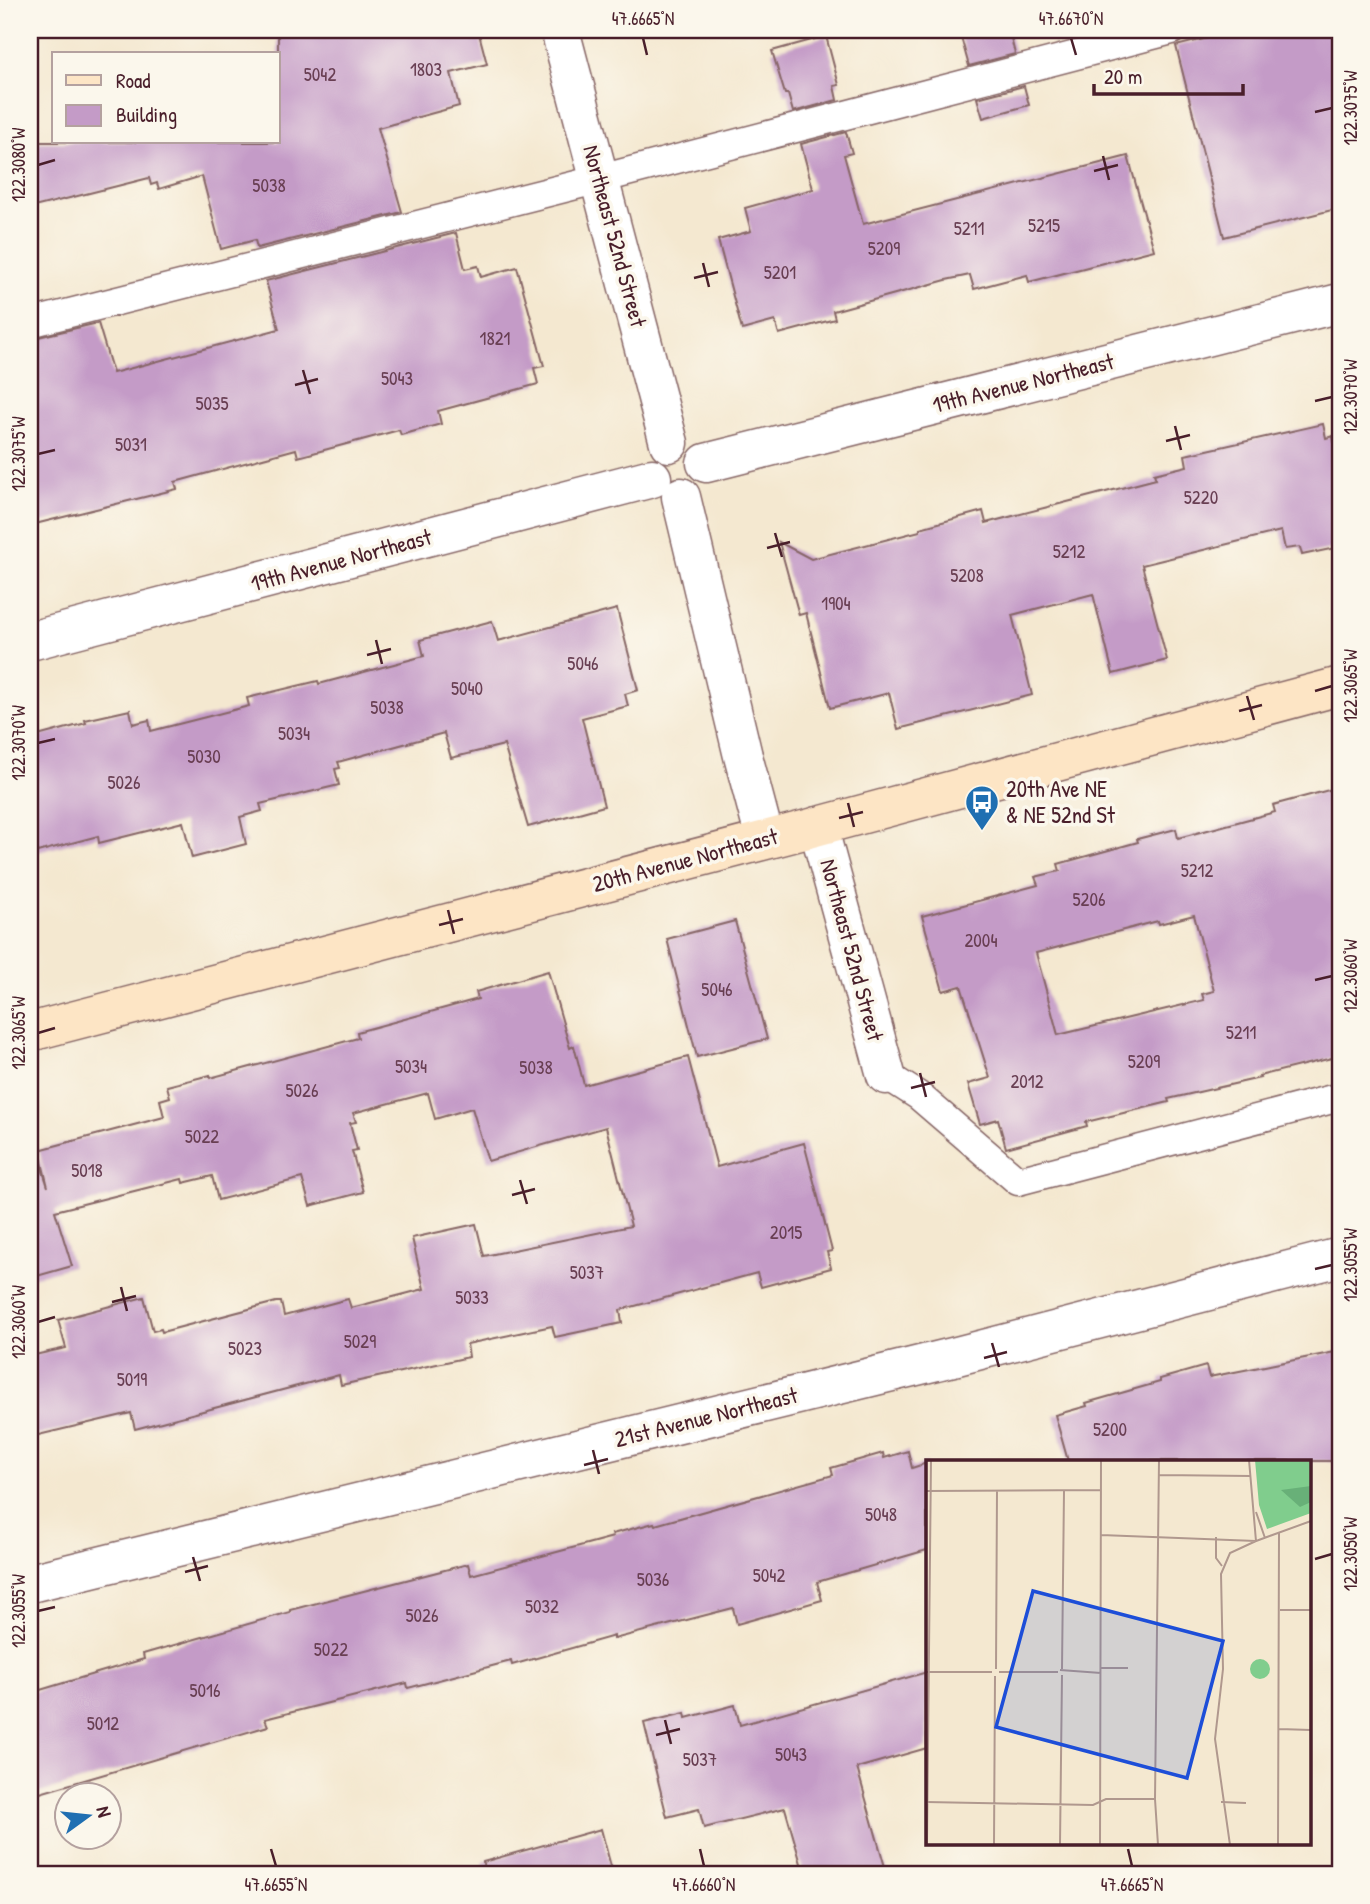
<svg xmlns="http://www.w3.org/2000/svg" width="1370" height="1904" viewBox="0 0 1370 1904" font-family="'Patrick Hand',sans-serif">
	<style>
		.building { fill: #c49bc7; fill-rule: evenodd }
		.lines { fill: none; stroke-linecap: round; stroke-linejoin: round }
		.lane-casing { stroke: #866565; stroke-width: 31 }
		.street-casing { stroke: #866565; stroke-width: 41 }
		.secondary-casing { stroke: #866565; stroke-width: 41 }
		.lane { stroke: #fff; stroke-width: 28 }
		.street { stroke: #fff; stroke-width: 38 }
		.secondary { stroke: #fde5c5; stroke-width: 38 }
		.ticks { fill: none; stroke: #4a1f2b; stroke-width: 2.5 }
		.labels { text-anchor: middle; stroke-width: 7; stroke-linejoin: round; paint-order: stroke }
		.number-label { font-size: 19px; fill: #683e52 }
		.street-label { font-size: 23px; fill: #4a1f2b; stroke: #fbf7ec }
		.poi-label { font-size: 23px; fill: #4a1f2b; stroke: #fbf7ec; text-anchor: start }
		.inset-road { fill: none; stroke: #b0988e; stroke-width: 2 }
		.view { fill: #1d4ed8; fill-opacity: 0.15; stroke: #1d4ed8; stroke-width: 3.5 }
		.inset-edge { fill: none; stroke: #4a1f2b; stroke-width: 3.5 }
		.neatline { fill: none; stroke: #4a1f2b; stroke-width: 2.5 }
		.ticks-label { font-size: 18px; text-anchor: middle; fill: #4a1f2b }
	</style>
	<rect width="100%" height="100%" fill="#fbf7ec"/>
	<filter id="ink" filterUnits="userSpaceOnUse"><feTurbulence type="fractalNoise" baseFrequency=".0143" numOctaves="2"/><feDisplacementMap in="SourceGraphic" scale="14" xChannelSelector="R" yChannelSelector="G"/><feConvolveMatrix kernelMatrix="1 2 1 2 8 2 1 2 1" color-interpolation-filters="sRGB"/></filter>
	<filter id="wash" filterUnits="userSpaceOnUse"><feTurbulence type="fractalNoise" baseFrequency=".00686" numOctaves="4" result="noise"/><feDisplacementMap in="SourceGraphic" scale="28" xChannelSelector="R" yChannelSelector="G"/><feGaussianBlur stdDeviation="1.57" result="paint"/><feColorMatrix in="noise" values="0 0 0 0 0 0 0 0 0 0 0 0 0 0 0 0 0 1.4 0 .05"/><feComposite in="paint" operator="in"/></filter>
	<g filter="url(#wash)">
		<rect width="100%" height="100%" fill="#f4e8d0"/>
		<g id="blocks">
			<!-- building -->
			<g class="building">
				<polygon points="278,30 478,30 487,64 451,73 459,106 378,128 402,212 257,248 255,240 221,249 202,176 159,189 157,183 151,185 149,178 30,208 30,142 278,142"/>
				<polygon points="959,30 1009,30 1015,54 969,66"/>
				<polygon points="1240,30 1340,30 1340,208 1224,237 1176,46"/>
				<polygon points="826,36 839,85 834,86 837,100 793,112 788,94 785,94 772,51"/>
				<polygon points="1024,86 1029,105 983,118 977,98"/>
				<polygon points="846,132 852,153 844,155 863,224 1128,156 1154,250 1029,282 1027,275 974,289 970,275 946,280 833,311 835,319 779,334 775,321 742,330 718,240 751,231 745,208 813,189 801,144"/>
				<polygon points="456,233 465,269 478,266 481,277 517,267 544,366 534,368 538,384 438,411 441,424 401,435 399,430 298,457 296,449 175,482 177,489 35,524 30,503 30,339 98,323 113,373 279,329 266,281"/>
				<polygon points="1323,424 1326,438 1333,436 1340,471 1340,547 1302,555 1300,547 1285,549 1281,531 1142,565 1167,660 1113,674 1093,594 1012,615 1032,695 898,729 889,693 830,708 806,613 799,615 779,542 811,559 920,531 920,528 983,511 986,523 1156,479 1154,474 1187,466 1185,455"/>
				<polygon points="617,609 638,690 625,694 628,706 582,718 604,806 528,827 504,745 451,758 444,733 338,762 340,768 335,769 339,785 260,804 262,811 240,817 246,844 192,858 183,822 99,843 98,836 30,854 30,738 86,723 85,720 130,710 133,724 149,720 151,731 249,706 247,698 318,681 319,684 424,656 420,640 492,621 498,641"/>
				<path d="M1340,787V1056L1259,1076L1260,1078L1168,1099L1169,1102L1086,1122L1087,1126L1006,1148L998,1119L980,1124L968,1084L990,1078L961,986L943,991L922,916L1038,885L1035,877L1060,871L1058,864L1138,842L1137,839L1176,829L1178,838L1275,812L1273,805ZM1194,915L1214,991L1202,994L1204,1000L1058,1035L1036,953L1158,921L1159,924Z"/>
				<polygon points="735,921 767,1039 697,1057 667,939"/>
				<polygon points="548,971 570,1048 574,1046 584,1085 688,1057 717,1167 804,1143 832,1251 827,1252 831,1268 761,1287 757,1273 620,1310 622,1323 555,1337 552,1326 467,1344 469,1357 341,1385 339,1375 135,1429 131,1413 30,1437 30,1356 66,1348 58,1320 144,1297 153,1331 161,1329 162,1332 276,1302 281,1302 284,1316 348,1299 351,1308 424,1289 412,1238 476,1224 484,1256 631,1226 606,1127 488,1161 472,1108 435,1119 428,1093 353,1113 356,1122 350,1123 357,1150 352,1151 363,1192 310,1206 302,1178 218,1200 212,1176 183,1183 182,1179 55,1211 72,1266 30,1278 30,1160 39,1159 48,1187 39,1150 164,1117 160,1100 170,1097 167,1086 210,1075 210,1078 358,1038 357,1032 478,999 476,992"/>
				<polygon points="1340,1351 1340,1461 1068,1461 1055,1415 1087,1406 1086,1403 1160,1382 1160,1379 1206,1366 1209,1377"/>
				<polygon points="908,1451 912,1468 927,1463 927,1550 817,1582 822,1600 737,1624 733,1608 614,1639 614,1636 512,1665 511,1661 408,1688 407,1683 265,1719 268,1726 30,1796 30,1693 144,1659 143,1654 290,1612 290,1610 468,1564 471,1575 613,1537 612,1534 654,1523 655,1525 833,1475 831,1468 883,1453 884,1458"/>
				<polygon points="927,1672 927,1748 857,1768 887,1874 804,1874 785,1808 704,1828 699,1809 667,1817 644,1723 685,1713 686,1718 735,1705 740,1725"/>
				<polygon points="601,1829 613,1874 484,1874 483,1862"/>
			</g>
		</g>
	</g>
	<g filter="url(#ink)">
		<use href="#blocks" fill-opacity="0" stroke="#866565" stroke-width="2"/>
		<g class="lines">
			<!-- lane casing -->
			<g class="lane-casing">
				<g id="lane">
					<polyline points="30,323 600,179 1172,30"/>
					<polyline points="886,1075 919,1096 1018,1181 1340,1097"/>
				</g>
			</g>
			<!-- street casing -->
			<g class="street-casing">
				<g id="street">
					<polyline points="560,30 669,443"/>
					<polyline points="706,463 1340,303"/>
					<polyline points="681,497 743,756 765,839"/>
					<polyline points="30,641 652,478"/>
					<polyline points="818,826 886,1075"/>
					<polyline points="30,1583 957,1356 1340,1257"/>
				</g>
			</g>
			<!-- secondary casing -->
			<g class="secondary-casing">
				<polyline id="secondary" points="30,1032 800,831 1340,686"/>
			</g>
			<!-- lane -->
			<use href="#lane" class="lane"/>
			<!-- street -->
			<use href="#street" class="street"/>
			<!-- secondary -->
			<use href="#secondary" class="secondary"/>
		</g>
	</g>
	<!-- ticks -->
	<path class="ticks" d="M643,38L647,55M1071,38L1076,55M1315,112L1332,108M1103,156L1109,180M38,165L55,160M1094,171L1118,165M703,263L709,287M694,278L718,272M303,370L310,394M295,385L318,379M1315,401L1332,397M1175,426L1181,450M1166,441L1190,435M38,454L55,450M775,533L782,557M767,548L790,542M376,640L382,664M367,655L391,649M1315,691L1332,686M1247,696L1254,720M1239,711L1262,705M38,743L55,739M848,803L854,827M839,818L863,812M448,910L454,934M439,925L463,919M1315,980L1332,976M38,1033L55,1028M920,1073L926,1097M911,1088L935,1082M520,1180L527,1204M512,1195L535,1189M1315,1269L1332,1265M121,1287L127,1311M112,1302L136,1296M38,1322L55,1317M992,1343L999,1367M984,1358L1007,1352M593,1450L599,1474M584,1465L608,1459M193,1557L200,1581M1315,1559L1332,1554M185,1572L208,1566M38,1611L55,1607M665,1720L671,1744M656,1735L680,1729M271,1849L276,1866M700,1849L704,1866M1128,1849L1132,1866"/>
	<!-- icons -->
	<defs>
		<g id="bus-pin" transform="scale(1.75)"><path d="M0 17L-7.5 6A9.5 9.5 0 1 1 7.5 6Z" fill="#1f6fb2" stroke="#fbf7ec"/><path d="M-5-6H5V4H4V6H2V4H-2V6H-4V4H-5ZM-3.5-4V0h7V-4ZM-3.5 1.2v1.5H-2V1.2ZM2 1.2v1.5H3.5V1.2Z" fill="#fff"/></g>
	</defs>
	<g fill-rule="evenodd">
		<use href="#bus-pin" x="982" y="802"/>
	</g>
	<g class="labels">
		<!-- number labels -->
		<g class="number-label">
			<text x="426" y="76">1803</text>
			<text x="320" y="81">5042</text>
			<text x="269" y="192">5038</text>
			<text x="1044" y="232">5215</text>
			<text x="969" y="235">5211</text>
			<text x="884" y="255">5209</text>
			<text x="780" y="279">5201</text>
			<text x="495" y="345">1821</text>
			<text x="397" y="385">5043</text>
			<text x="212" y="410">5035</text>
			<text x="131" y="451">5031</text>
			<text x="1201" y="504">5220</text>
			<text x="1069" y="558">5212</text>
			<text x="967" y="582">5208</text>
			<text x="836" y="610">1904</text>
			<text x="583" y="670">5046</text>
			<text x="467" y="695">5040</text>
			<text x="387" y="714">5038</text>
			<text x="294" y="740">5034</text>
			<text x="204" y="763">5030</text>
			<text x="124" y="789">5026</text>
			<text x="1197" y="877">5212</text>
			<text x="1089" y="906">5206</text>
			<text x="981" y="947">2004</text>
			<text x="717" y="996">5046</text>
			<text x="1241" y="1039">5211</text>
			<text x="1144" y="1068">5209</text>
			<text x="411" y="1073">5034</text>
			<text x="536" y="1074">5038</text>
			<text x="1027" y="1088">2012</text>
			<text x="302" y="1097">5026</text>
			<text x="202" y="1143">5022</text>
			<text x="87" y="1177">5018</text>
			<text x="786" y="1239">2015</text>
			<text x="587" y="1279">5037</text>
			<text x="472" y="1304">5033</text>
			<text x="360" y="1348">5029</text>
			<text x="245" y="1355">5023</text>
			<text x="132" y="1386">5019</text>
			<text x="1110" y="1436">5200</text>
			<text x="881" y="1521">5048</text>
			<text x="769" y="1582">5042</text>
			<text x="653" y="1586">5036</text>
			<text x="542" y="1613">5032</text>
			<text x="422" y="1622">5026</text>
			<text x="331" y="1656">5022</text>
			<text x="205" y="1697">5016</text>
			<text x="103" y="1730">5012</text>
			<text x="791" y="1761">5043</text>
			<text x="700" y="1766">5037</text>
		</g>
		<!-- street labels -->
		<g class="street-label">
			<text transform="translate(615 236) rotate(75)" y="8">Northeast 52nd Street</text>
			<text transform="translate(1023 383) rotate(-14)" y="8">19th Avenue Northeast</text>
			<text transform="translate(341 560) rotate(-15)" y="8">19th Avenue Northeast</text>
			<text transform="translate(685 860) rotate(-15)" y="8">20th Avenue Northeast</text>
			<text transform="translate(852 950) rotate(75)" y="8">Northeast 52nd Street</text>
			<text transform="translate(706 1417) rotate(-14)" y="8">21st Avenue Northeast</text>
		</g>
		<!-- poi labels -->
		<g class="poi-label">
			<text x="1006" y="797">20th Ave NE<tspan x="1006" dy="26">&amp; NE 52nd St</tspan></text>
		</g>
	</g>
	<!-- overview -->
	<g transform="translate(926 1460)">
		<rect width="385" height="385" fill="#f4e8d0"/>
		<path d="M329,0H385V53L341,69L333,45ZM324 209a10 10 0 1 1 20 0a10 10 0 1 1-20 0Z" fill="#80cd8d"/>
		<path d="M385,26V42L374,47L355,30Z" fill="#68b078"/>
		<path class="inset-road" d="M323,0L330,81L385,61M233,15L325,16M1,31L175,30M330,52L339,78M175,75L330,81M290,77V98L296,106M354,150H385M175,208H202M70,209L71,30M136,209L138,31M134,210L175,213M1,212H66M73,212H132M353,269L385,270M0,342L167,345L180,339H229M295,342L320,343M1,385L5,0M68,385L69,216M134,385L136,215M174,385L175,0M232,385L229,339L233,0M304,385L289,279L297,209L295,114L304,93L330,81M352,385L353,73"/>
		<path class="view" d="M107,131L297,181L261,318L70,267Z"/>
		<rect width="385" height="385" class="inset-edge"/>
	</g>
	<!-- margin -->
	<rect width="1370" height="1904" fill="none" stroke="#fbf7ec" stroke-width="77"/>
	<!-- legend -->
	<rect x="52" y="52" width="228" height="91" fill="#fbf7ec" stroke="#b4a19f" stroke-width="2"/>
	<rect x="66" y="75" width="35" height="10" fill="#fde5c5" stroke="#b4a19f" stroke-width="2"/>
	<text x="116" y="88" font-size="21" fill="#4a1f2b">Road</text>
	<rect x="66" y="105" width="35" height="21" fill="#c49bc7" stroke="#b4a19f" stroke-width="2"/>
	<text x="116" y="122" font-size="21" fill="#4a1f2b">Building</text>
	<!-- north arrow -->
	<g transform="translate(88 1816) rotate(75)"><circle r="33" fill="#fbf7ec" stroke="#b4a19f" stroke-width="2"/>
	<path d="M0-5L12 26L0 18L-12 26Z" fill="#1f6fb2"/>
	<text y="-10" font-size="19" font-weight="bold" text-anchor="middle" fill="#4a1f2b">N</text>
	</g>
	<!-- scale -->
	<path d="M1094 84v10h149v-10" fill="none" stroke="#4a1f2b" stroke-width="3.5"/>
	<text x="1104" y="84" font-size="21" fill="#4a1f2b" stroke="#fbf7ec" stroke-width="5" paint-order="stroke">20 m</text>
	<rect x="38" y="38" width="1294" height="1828" class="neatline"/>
	<g class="ticks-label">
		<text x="643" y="25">47.6665°N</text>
		<text x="1071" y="25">47.6670°N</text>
		<text transform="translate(1351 108) rotate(-90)" y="6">122.3075°W</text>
		<text transform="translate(19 165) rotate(-90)" y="6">122.3080°W</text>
		<text transform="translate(1351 397) rotate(-90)" y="6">122.3070°W</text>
		<text transform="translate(19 454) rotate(-90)" y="6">122.3075°W</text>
		<text transform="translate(1351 686) rotate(-90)" y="6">122.3065°W</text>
		<text transform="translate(19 743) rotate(-90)" y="6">122.3070°W</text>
		<text transform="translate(1351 976) rotate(-90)" y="6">122.3060°W</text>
		<text transform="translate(19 1033) rotate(-90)" y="6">122.3065°W</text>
		<text transform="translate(1351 1265) rotate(-90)" y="6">122.3055°W</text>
		<text transform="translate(19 1322) rotate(-90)" y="6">122.3060°W</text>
		<text transform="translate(1351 1554) rotate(-90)" y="6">122.3050°W</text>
		<text transform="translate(19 1611) rotate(-90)" y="6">122.3055°W</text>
		<text x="276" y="1891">47.6655°N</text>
		<text x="704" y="1891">47.6660°N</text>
		<text x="1132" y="1891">47.6665°N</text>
	</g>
</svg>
